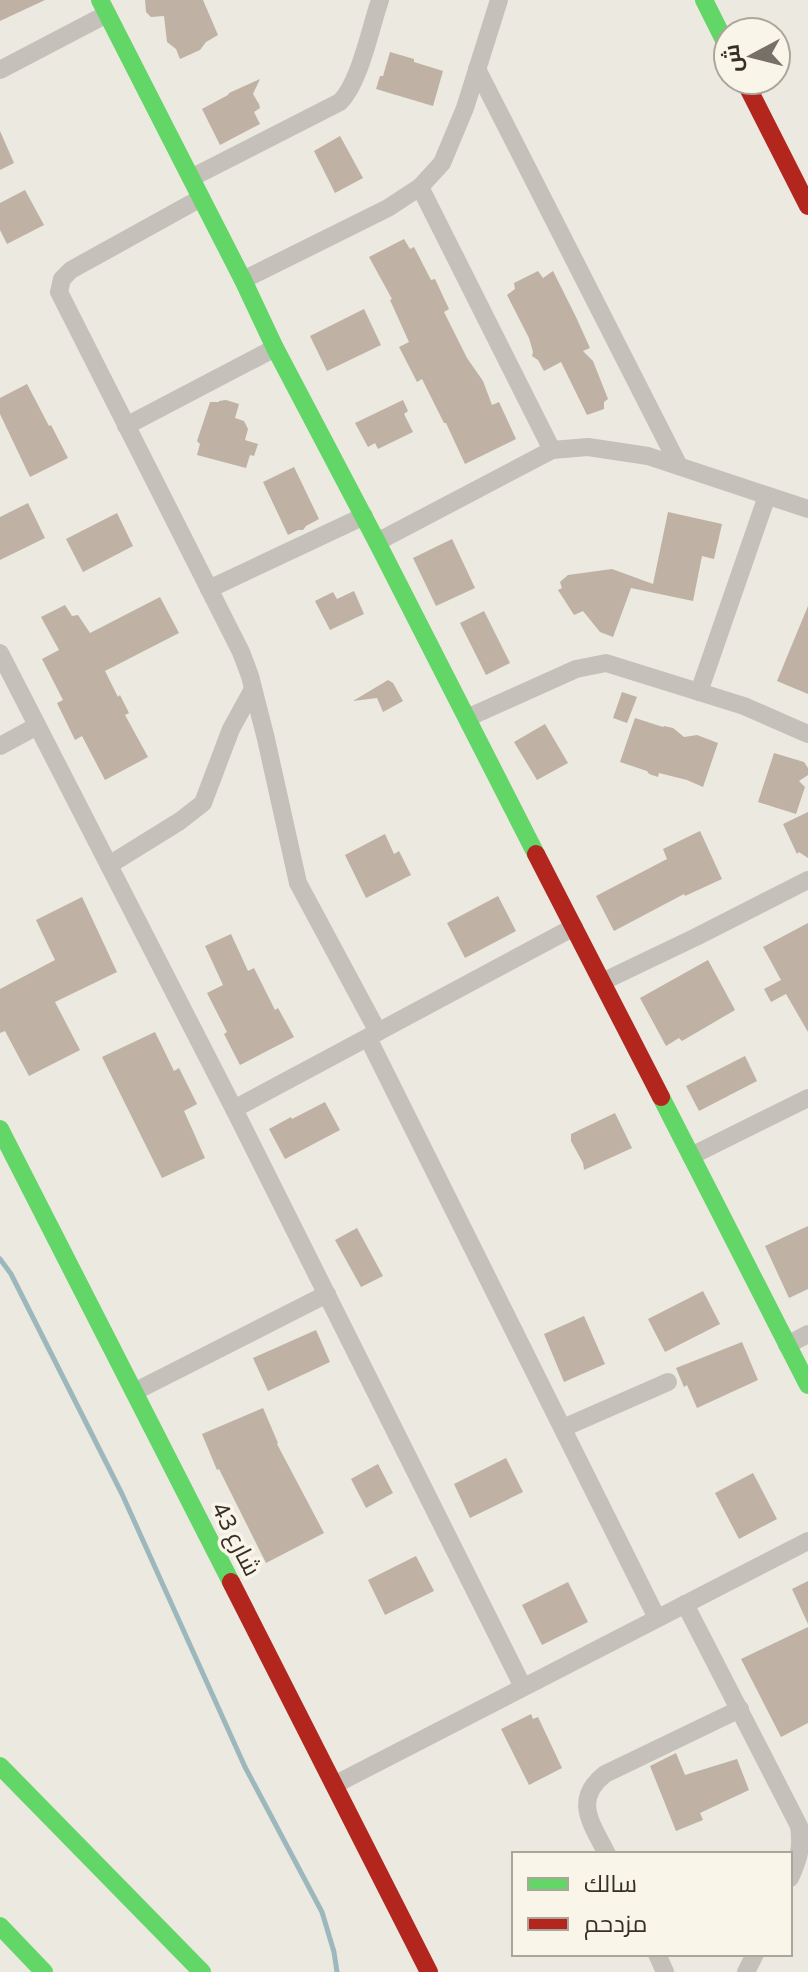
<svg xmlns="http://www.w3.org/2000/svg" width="808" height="1972" viewBox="0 0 808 1972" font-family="Commissioner,Cairo,sans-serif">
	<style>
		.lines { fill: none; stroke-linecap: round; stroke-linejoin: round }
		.stream { stroke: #9db8bd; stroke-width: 5 }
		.building { fill: #bfb1a3 }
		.street { stroke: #c5c1ba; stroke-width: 18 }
		.fast { stroke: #63d668; stroke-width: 18 }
		.jam { stroke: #b3261e; stroke-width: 18 }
		.labels { text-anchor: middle; stroke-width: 7; stroke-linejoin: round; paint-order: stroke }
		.street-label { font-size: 24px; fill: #362f28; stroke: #f9f5e8 }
	</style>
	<rect width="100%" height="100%" fill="#ece9e1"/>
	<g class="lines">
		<!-- stream -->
		<polyline class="stream" points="0,1259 11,1274 122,1494 245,1767 322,1912 334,1952 337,1972"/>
	</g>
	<!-- building -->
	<g class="building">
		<polygon points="0,0 45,0 0,21"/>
		<polygon points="145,0 203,0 218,35 206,42 200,50 180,59 176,49 167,42 164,16 151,17 146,12"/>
		<polygon points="390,52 414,59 414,62 443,71 433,106 376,89 380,76 383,76"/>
		<polygon points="260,79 253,94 259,104 260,108 254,112 260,124 220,145 202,109 228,95 229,93"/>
		<polygon points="0,131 14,163 0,170"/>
		<polygon points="340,136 363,178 335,193 314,151"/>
		<polygon points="25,190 44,225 7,244 0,230 0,203"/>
		<polygon points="404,239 410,249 414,247 431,280 435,279 449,309 444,312 467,358 483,381 492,405 499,402 516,439 465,464 446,423 444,423 422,379 417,382 399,347 409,342 390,300 392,299 369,257"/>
		<polygon points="538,271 543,278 553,271 576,317 590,348 583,351 593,361 608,399 604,402 604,409 587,415 561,362 544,371 538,360 532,356 533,352 529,338 507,295 515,289 514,283"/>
		<polygon points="364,309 381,345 327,371 310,336"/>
		<polygon points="27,384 49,426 51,425 68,458 30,477 0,414 0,398"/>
		<polygon points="226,400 239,404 235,418 244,421 248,429 245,440 258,444 254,456 250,455 246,468 197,455 200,444 197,441 210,402 219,402 219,401"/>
		<polygon points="403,400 408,411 404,414 413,432 378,449 375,443 368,447 355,423"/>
		<polygon points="294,467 319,519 306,526 303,530 298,530 288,535 263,482"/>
		<polygon points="28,503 45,538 0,560 0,517"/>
		<polygon points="668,512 722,524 714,559 702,556 693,601 631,588 613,637 600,632 583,611 574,615 558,590 562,588 560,582 568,575 612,569 653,584"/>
		<polygon points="117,513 133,546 83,572 66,539"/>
		<polygon points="452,539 475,588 436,606 413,558"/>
		<polygon points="354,591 364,614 330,630 315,601 333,592 337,599"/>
		<polygon points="160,597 179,633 105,671 118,697 120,695 129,713 125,715 148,757 105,780 82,736 75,740 57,703 63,700 42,659 59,650 41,617 65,605 72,616 78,615 90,633"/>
		<polygon points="808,606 808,694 777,681"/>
		<polygon points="484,611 510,663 486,675 460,623"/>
		<polygon points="388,680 393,683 403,701 383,712 377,698 353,701"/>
		<polygon points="622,692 637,697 627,723 613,718"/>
		<polygon points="635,718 663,727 664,726 673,728 684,737 697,735 718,743 703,787 687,780 659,773 658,777 649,774 647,771 620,762"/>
		<polygon points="545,724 568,763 537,780 514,742"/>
		<polygon points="774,753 804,762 808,768 808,775 799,781 805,787 796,814 758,802"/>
		<polygon points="808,812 808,858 799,852 797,854 783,824"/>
		<polygon points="700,831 722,879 685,896 684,894 614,931 596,896 667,859 663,849"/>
		<polygon points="385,834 394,854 399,851 411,875 366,898 345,855"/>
		<polygon points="498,896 516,931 465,958 447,923"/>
		<polygon points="82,897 117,972 55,1002 80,1050 29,1076 5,1031 0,1033 0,989 55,960 36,920"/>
		<polygon points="808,923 808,1032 786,994 771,1002 764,989 781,980 763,947"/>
		<polygon points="231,934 248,971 254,968 275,1010 278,1008 294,1037 240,1065 224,1034 227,1032 207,993 223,985 205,946"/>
		<polygon points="708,960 735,1010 682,1041 679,1038 666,1046 640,998"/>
		<polygon points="155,1032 174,1071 179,1068 197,1104 184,1111 205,1158 162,1178 102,1057"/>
		<polygon points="745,1056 757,1081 699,1111 686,1086"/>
		<polygon points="325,1102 340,1130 285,1159 269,1129 291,1117 292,1119"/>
		<polygon points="615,1113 632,1148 584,1170 583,1163 571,1141 571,1134"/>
		<polygon points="808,1226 808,1289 789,1298 765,1246"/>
		<polygon points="357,1228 383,1276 361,1287 335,1240"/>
		<polygon points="703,1291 720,1324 665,1352 648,1319"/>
		<polygon points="584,1316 605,1364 564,1382 544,1334"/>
		<polygon points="316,1330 330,1362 268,1391 253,1358"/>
		<polygon points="742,1342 758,1380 697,1408 687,1385 684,1387 676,1368"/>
		<polygon points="263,1408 278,1443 277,1444 324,1533 266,1563 219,1469 217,1470 202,1434"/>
		<polygon points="506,1458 523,1492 470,1518 454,1484"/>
		<polygon points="378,1464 393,1493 366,1508 351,1479"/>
		<polygon points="753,1473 777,1519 739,1539 715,1493"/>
		<polygon points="416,1556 434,1591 385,1615 368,1580"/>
		<polygon points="808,1581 808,1624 792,1589"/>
		<polygon points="568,1582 588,1622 542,1645 522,1605"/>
		<polygon points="808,1627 808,1723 781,1737 741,1659"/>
		<polygon points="531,1714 533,1719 538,1717 562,1768 529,1785 501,1729"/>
		<polygon points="676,1753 685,1775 737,1759 749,1790 700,1813 703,1820 676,1831 650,1766"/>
	</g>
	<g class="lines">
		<!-- street -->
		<g class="street">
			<polyline points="477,69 679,466"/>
			<polyline points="0,70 107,14"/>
			<path d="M191,178L340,102C360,82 370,29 380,0"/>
			<polyline points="420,187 552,450"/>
			<polyline points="201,198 71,270 62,279 59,292 241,652 250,676 266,739 298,883 378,1032"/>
			<polyline points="243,280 388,208 420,187 442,163 465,108 499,0"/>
			<polyline points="126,426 275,348"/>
			<polyline points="377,542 552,450 588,447 648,456 808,509"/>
			<polyline points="209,589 364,516"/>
			<polyline points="0,653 234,1109 523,1687"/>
			<polyline points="699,692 767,496"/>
			<polyline points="467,718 576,669 606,663 744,706 808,734"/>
			<polyline points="0,746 37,726"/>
			<polyline points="109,865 180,821 203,803 231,729 253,689"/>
			<polyline points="602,982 696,937 808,880"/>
			<polyline points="368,1038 657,1618"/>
			<polyline points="234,1109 574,927"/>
			<polyline points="691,1156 808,1098"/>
			<polyline points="787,1345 808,1334"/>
			<polyline points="134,1392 327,1294"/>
			<polyline points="563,1428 668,1382"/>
			<path d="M685,1604L799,1826C802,1848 799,1858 790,1878"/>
			<polyline points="334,1785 808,1541"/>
			<path d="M607,1854C592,1824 572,1800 605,1774L740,1709"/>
			<polyline points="657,1954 665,1972"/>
			<polyline points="746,1972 755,1954"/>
		</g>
		<!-- fast -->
		<g class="fast">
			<polyline points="100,0 243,280 275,348 377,542 536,854"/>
			<polyline points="704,0 728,48"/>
			<polyline points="661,1097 808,1385"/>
			<polyline points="0,1129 231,1582"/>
			<polyline points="0,1766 202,1972"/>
			<polyline points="0,1926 44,1972"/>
		</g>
		<!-- jam -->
		<g class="jam">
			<polyline points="744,80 808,206"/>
			<polyline points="536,854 661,1097"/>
			<polyline points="231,1582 429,1972"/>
		</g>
	</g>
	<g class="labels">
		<!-- street labels -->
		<g class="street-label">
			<text transform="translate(236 1539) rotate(63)" y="8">شارع 43</text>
		</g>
	</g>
	<!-- legend -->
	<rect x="512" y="1852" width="280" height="104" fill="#f9f5e8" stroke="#aba69b" stroke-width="2"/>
	<rect x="528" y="1878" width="40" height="12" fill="#63d668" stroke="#aba69b" stroke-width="2"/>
	<text x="584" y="1892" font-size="24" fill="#362f28">سالك</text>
	<rect x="528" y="1918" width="40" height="12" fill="#b3261e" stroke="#aba69b" stroke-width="2"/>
	<text x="584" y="1932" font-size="24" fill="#362f28">مزدحم</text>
	<!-- north arrow -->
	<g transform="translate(752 56) rotate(263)"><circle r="38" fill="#f9f5e8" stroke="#aba69b" stroke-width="2"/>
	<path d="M0-6L14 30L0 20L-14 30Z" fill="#767069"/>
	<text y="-12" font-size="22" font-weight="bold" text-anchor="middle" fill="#362f28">ش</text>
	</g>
</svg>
